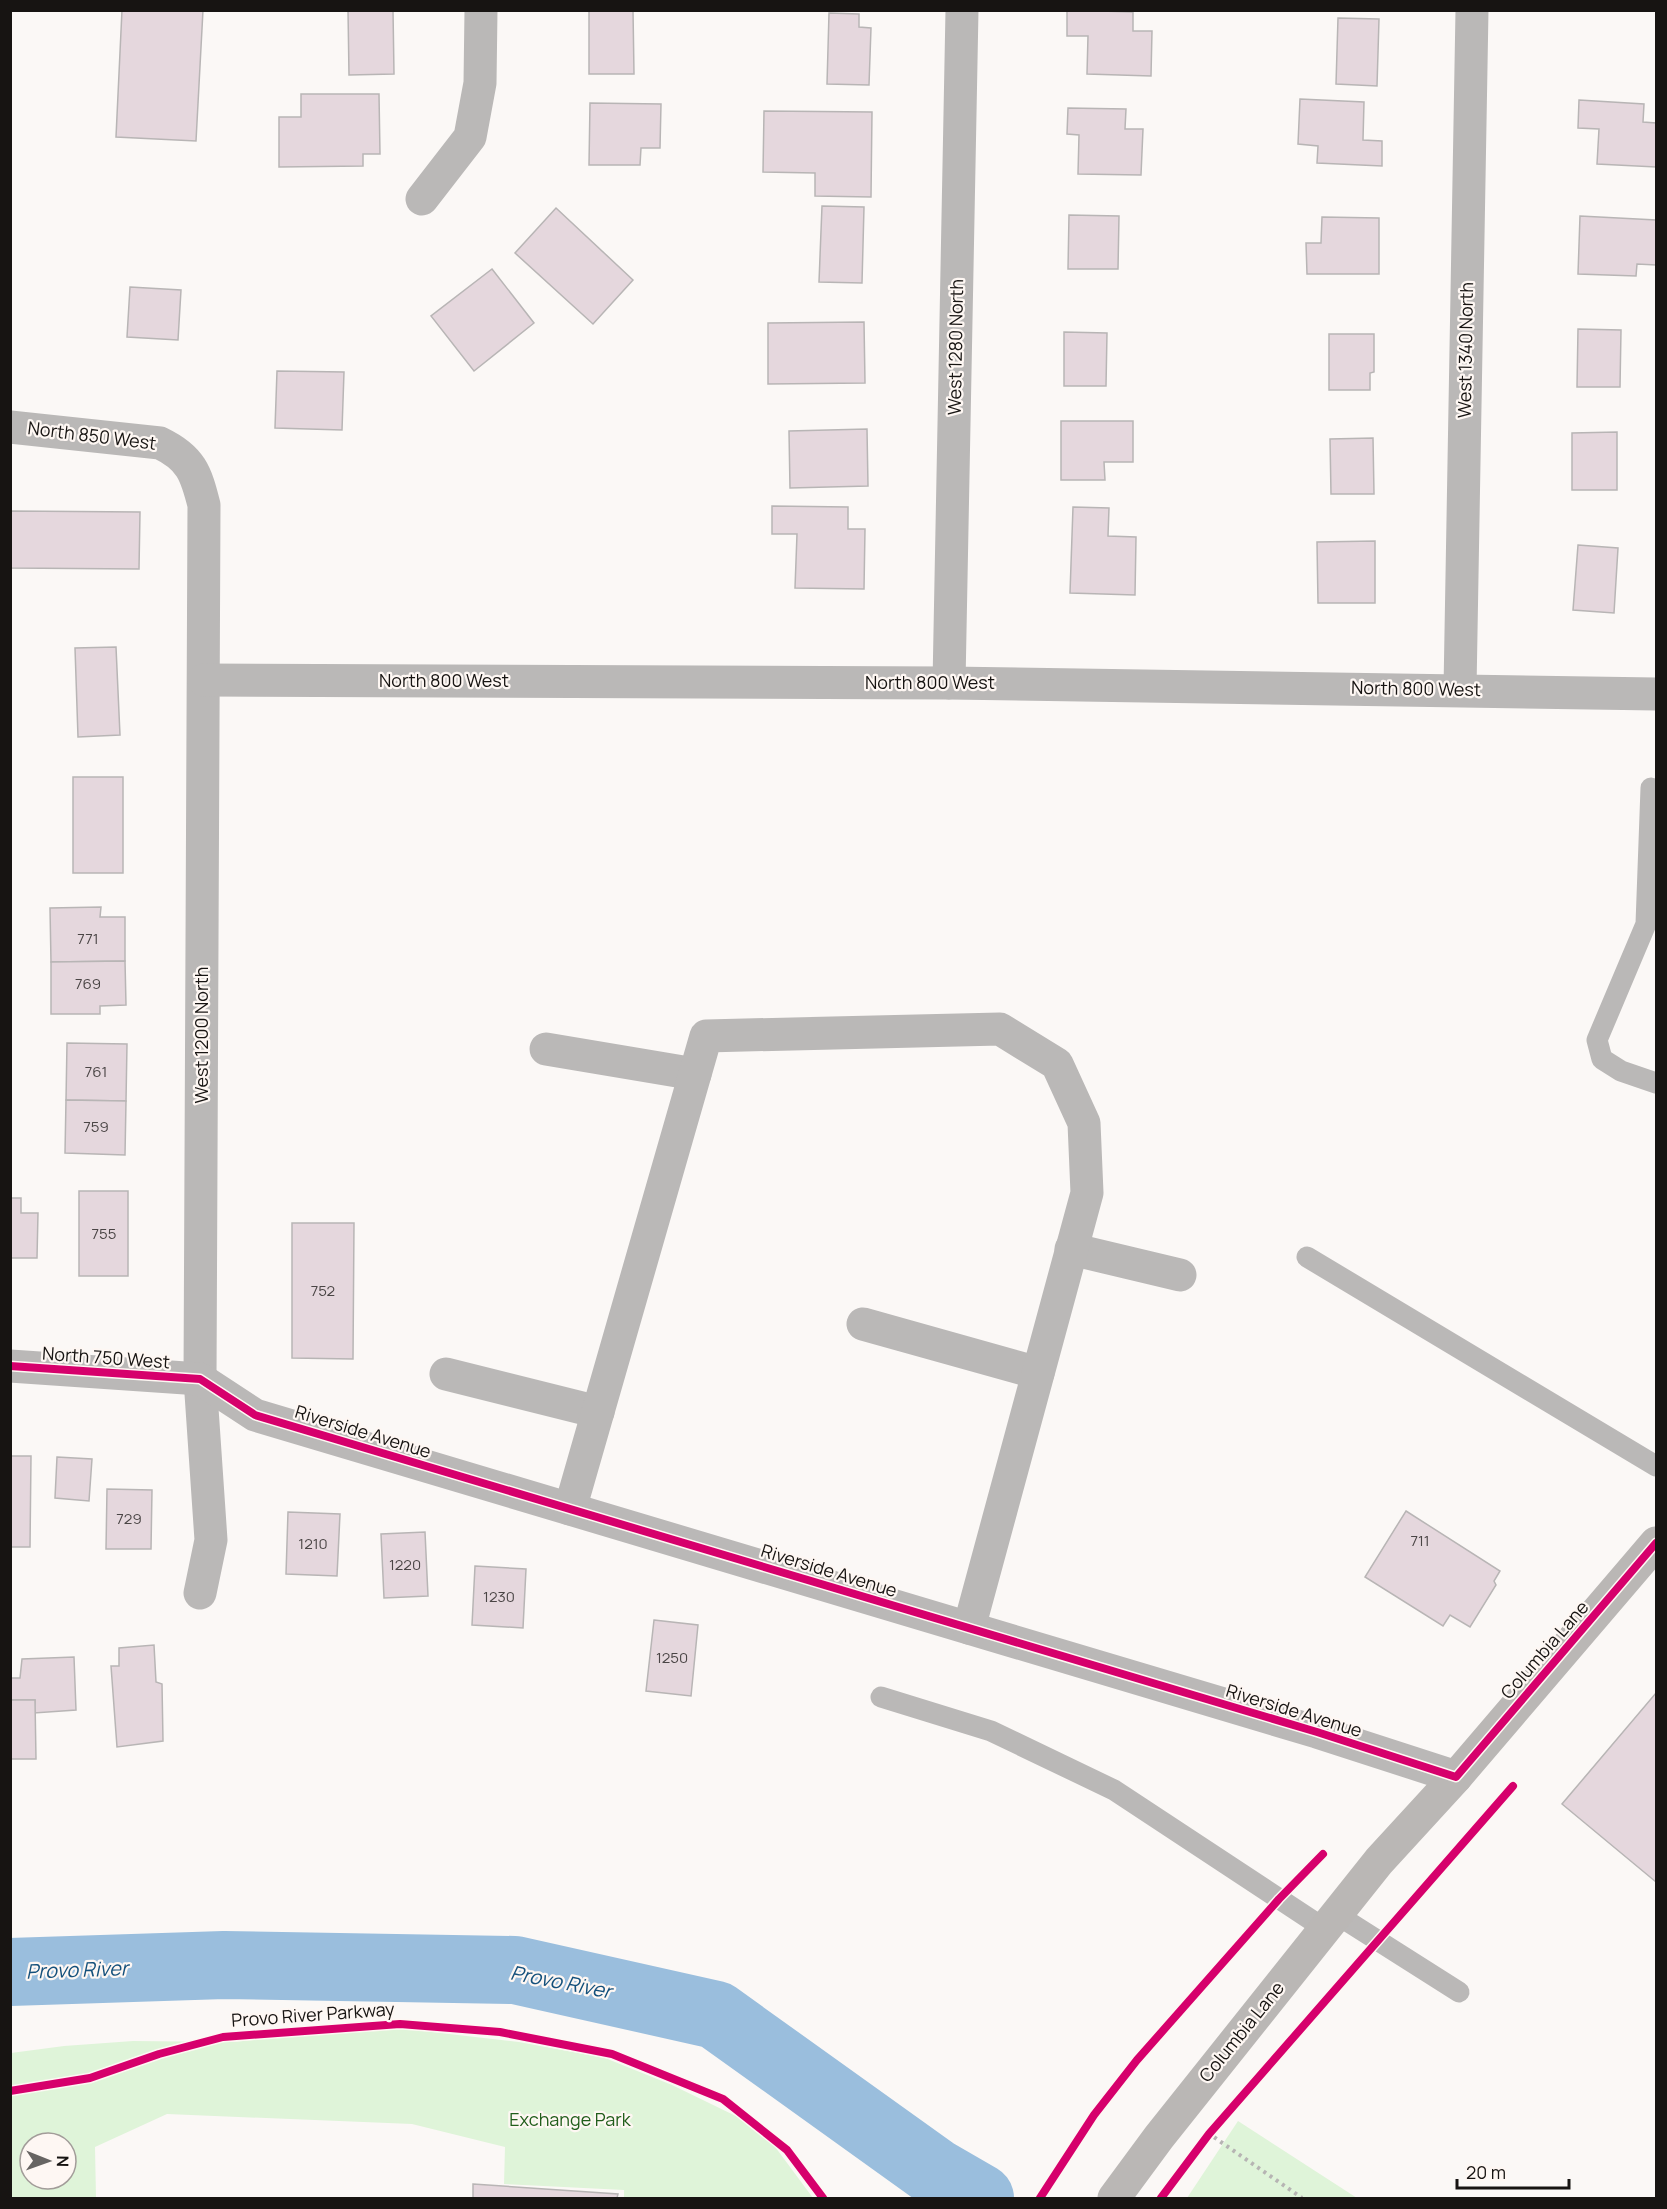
<svg xmlns="http://www.w3.org/2000/svg" width="1667" height="2209" viewBox="0 0 1667 2209" font-family="Manrope,sans-serif">
	<style>
		.green { fill: #dff4d9; fill-rule: evenodd }
		.lines { fill: none; stroke-linecap: round; stroke-linejoin: round }
		.river { stroke: #9abedd; stroke-width: 68 }
		.building { fill: #e5d7dd; stroke: #b8b5b5; stroke-width: 1.5 }
		.path { stroke: #b6b4b3; stroke-width: 4; stroke-dasharray: 3 4.5; stroke-linecap: butt }
		.lane { stroke: #bab8b7; stroke-width: 21 }
		.street { stroke: #bab8b7; stroke-width: 33 }
		.secondary { stroke: #bab7b5; stroke-width: 33 }
		.cycleway-casing { stroke: #fef7f3; stroke-width: 11 }
		.cycleway { stroke: #d6006c; stroke-width: 8 }
		.labels { text-anchor: middle; stroke-width: 4.5; stroke-linejoin: round; paint-order: stroke }
		.number-label { font-size: 15px; fill: #4a4545 }
		.street-label { font-size: 18px; fill: #171412; stroke: #fef7f3 }
		.park-label { font-size: 18px; fill: #215e1b; stroke: #fef7f3 }
		.water-label { font-size: 20px; font-style: italic; fill: #14507b; stroke: #fef7f3 }
	</style>
	<rect width="100%" height="100%" fill="#fbf8f6"/>
	<!-- green -->
	<g class="green">
		<path d="M388,2027L519,2042L605,2058L672,2085L742,2119L773,2144L813,2198H624V2190L504,2184L505,2147L412,2124L167,2114L95,2147L96,2198H11V2053L64,2046L133,2041L233,2042ZM30,2143H66V2179H30Z"/>
		<polygon points="1238,2121 1357,2198 1187,2198"/>
	</g>
	<g class="lines">
		<!-- river -->
		<polyline class="river" points="10,1972 224,1965 515,1970 716,2015 935,2172 980,2198"/>
	</g>
	<!-- building -->
	<g class="building">
		<polygon points="122,10 203,10 196,141 116,137"/>
		<polygon points="348,10 393,10 394,74 349,75"/>
		<polygon points="589,10 633,10 634,74 589,74"/>
		<polygon points="1067,10 1133,12 1133,31 1152,31 1151,76 1087,74 1088,36 1067,36"/>
		<polygon points="829,13 859,14 859,27 871,28 869,85 827,84"/>
		<polygon points="1338,18 1379,19 1377,86 1336,84"/>
		<polygon points="301,94 379,94 380,154 363,154 363,166 279,167 279,117 301,117"/>
		<polygon points="1300,99 1364,102 1363,140 1382,141 1382,166 1317,163 1318,146 1298,144"/>
		<polygon points="1579,100 1644,104 1643,122 1656,123 1656,167 1597,164 1599,129 1578,128"/>
		<polygon points="590,103 661,104 660,148 641,148 640,165 589,165"/>
		<polygon points="1068,108 1126,109 1125,129 1143,129 1141,175 1078,174 1079,135 1067,134"/>
		<polygon points="764,111 872,112 871,197 815,196 815,173 763,172"/>
		<polygon points="822,206 864,207 862,283 819,282"/>
		<polygon points="556,208 633,280 593,324 515,253"/>
		<polygon points="1069,215 1119,216 1118,269 1068,269"/>
		<polygon points="1580,216 1656,220 1656,265 1637,264 1636,276 1578,274"/>
		<polygon points="1322,217 1379,218 1379,274 1307,274 1306,243 1321,243"/>
		<polygon points="492,269 534,323 474,371 431,316"/>
		<polygon points="130,287 181,290 178,340 127,337"/>
		<polygon points="864,322 865,383 768,384 768,323"/>
		<polygon points="1578,329 1621,330 1620,387 1577,387"/>
		<polygon points="1064,332 1107,333 1106,386 1064,386"/>
		<polygon points="1329,334 1374,334 1374,372 1370,373 1370,390 1329,390"/>
		<polygon points="277,371 344,372 342,430 275,428"/>
		<polygon points="1061,421 1133,421 1133,462 1104,462 1105,480 1061,480"/>
		<polygon points="867,429 868,486 790,488 789,431"/>
		<polygon points="1617,432 1617,490 1572,490 1572,433"/>
		<polygon points="1373,438 1374,494 1331,494 1330,439"/>
		<polygon points="772,506 848,507 848,529 865,529 864,589 795,588 797,534 772,534"/>
		<polygon points="1073,507 1109,508 1108,536 1136,537 1135,595 1070,593"/>
		<polygon points="10,511 140,512 139,569 10,568"/>
		<polygon points="1375,541 1375,603 1318,603 1317,542"/>
		<polygon points="1578,545 1618,548 1614,613 1573,610"/>
		<polygon points="116,647 120,735 78,737 75,648"/>
		<rect x="73" y="777" width="50" height="96"/>
		<polygon points="101,907 100,917 125,917 125,961 51,962 50,908"/>
		<polygon points="125,961 126,1005 100,1006 100,1014 51,1014 51,962"/>
		<polygon points="67,1043 127,1044 126,1101 66,1100"/>
		<polygon points="66,1100 126,1101 125,1155 65,1153"/>
		<rect x="79" y="1191" width="49" height="85"/>
		<polygon points="10,1198 21,1198 21,1213 38,1213 37,1258 10,1258"/>
		<polygon points="292,1223 354,1223 353,1359 292,1358"/>
		<polygon points="10,1456 31,1456 30,1547 10,1547"/>
		<polygon points="57,1457 92,1459 89,1501 55,1498"/>
		<polygon points="107,1489 152,1490 151,1549 106,1549"/>
		<polygon points="1406,1511 1500,1571 1494,1581 1496,1585 1470,1627 1450,1615 1443,1626 1365,1577"/>
		<polygon points="288,1512 340,1514 337,1576 286,1574"/>
		<polygon points="425,1532 428,1596 384,1598 381,1534"/>
		<polygon points="475,1566 526,1569 523,1628 472,1625"/>
		<polygon points="654,1620 698,1625 691,1696 646,1691"/>
		<polygon points="154,1645 156,1682 162,1684 163,1741 117,1747 111,1666 119,1666 119,1648"/>
		<polygon points="74,1657 76,1710 34,1713 35,1700 10,1700 10,1678 20,1678 22,1659"/>
		<polygon points="1656,1693 1656,1882 1562,1804"/>
		<polygon points="10,1700 35,1700 36,1759 10,1759"/>
		<polygon points="473,2184 618,2194 617,2198 473,2198"/>
	</g>
	<g class="lines">
		<!-- path -->
		<polyline class="path" points="1208,2133 1302,2198"/>
		<!-- lane -->
		<g class="lane">
			<polyline points="1651,788 1646,924 1597,1040 1602,1059 1621,1071 1656,1083"/>
			<polyline points="1307,1257 1656,1466"/>
			<polyline points="881,1697 991,1731 1114,1790 1325,1929"/>
			<polyline points="1336,1914 1459,1992"/>
		</g>
		<!-- street -->
		<g class="street">
			<polyline points="422,199 470,137 480,83 481,10"/>
			<path d="M10,427L160,443C191,458 196,473 204,505L200,1379L211,1540L200,1593"/>
			<polyline points="204,680 949,683 1656,694"/>
			<polyline points="949,683 962,10"/>
			<polyline points="1460,689 1472,10"/>
			<polyline points="546,1049 695,1074"/>
			<polyline points="1071,1249 1180,1275"/>
			<polyline points="863,1324 1038,1373"/>
			<polyline points="10,1366 200,1379 255,1415 1317,1732 1456,1777"/>
			<polyline points="446,1374 598,1412"/>
			<polyline points="570,1509 706,1036 1000,1029 1057,1064 1084,1123 1087,1193 969,1628"/>
		</g>
		<!-- secondary -->
		<polyline class="secondary" points="1114,2198 1159,2137 1379,1861 1456,1777 1656,1543"/>
		<!-- cycleway casing -->
		<g class="cycleway-casing">
			<g id="cycleway">
				<polyline points="10,1366 200,1379 255,1415 1317,1732 1456,1777 1656,1543"/>
				<polyline points="10,2091 90,2078 159,2054 223,2037 400,2024 500,2032 612,2054 723,2099 787,2150 823,2198"/>
				<polyline points="1040,2198 1094,2115 1137,2060 1279,1899 1323,1854"/>
				<polyline points="1161,2198 1209,2134 1513,1786"/>
			</g>
		</g>
		<!-- cycleway -->
		<use href="#cycleway" class="cycleway"/>
	</g>
	<g class="labels">
		<!-- number labels -->
		<g class="number-label">
			<text x="88" y="944">771</text>
			<text x="88" y="989">769</text>
			<text x="96" y="1077">761</text>
			<text x="96" y="1132">759</text>
			<text x="104" y="1239">755</text>
			<text x="323" y="1296">752</text>
			<text x="129" y="1524">729</text>
			<text x="1420" y="1546">711</text>
			<text x="313" y="1549">1210</text>
			<text x="405" y="1570">1220</text>
			<text x="499" y="1602">1230</text>
			<text x="672" y="1663">1250</text>
		</g>
		<!-- street labels -->
		<g class="street-label">
			<text transform="translate(956 347) rotate(-89)" y="6">West 1280 North</text>
			<text transform="translate(1466 350) rotate(-89)" y="6">West 1340 North</text>
			<text transform="translate(92 436) rotate(7)" y="6">North 850 West</text>
			<text x="444" y="687">North 800 West</text>
			<text x="930" y="689">North 800 West</text>
			<text transform="translate(1416 689) rotate(1)" y="6">North 800 West</text>
			<text transform="translate(202 1035) rotate(-90)" y="6">West 1200 North</text>
			<text transform="translate(106 1358) rotate(4)" y="6">North 750 West</text>
			<text transform="translate(363 1432) rotate(17)" y="6">Riverside Avenue</text>
			<text transform="translate(829 1571) rotate(17)" y="6">Riverside Avenue</text>
			<text transform="translate(1545 1650) rotate(-49)" y="6">Columbia Lane</text>
			<text transform="translate(1294 1711) rotate(17)" y="6">Riverside Avenue</text>
			<text transform="translate(313 2015) rotate(-4)" y="6">Provo River Parkway</text>
			<text transform="translate(1242 2032) rotate(-51)" y="6">Columbia Lane</text>
		</g>
		<!-- park labels -->
		<g class="park-label">
			<text x="570" y="2126">Exchange Park</text>
		</g>
		<!-- water labels -->
		<g class="water-label">
			<text transform="translate(77 1970) rotate(-2)" y="7">Provo River</text>
			<text transform="translate(561 1982) rotate(11)" y="7">Provo River</text>
		</g>
	</g>
	<!-- border -->
	<rect width="1667" height="2209" fill="none" stroke="#171412" stroke-width="24"/>
	<!-- north arrow -->
	<g transform="translate(48 2161) rotate(91)"><circle r="28" fill="#fef7f3" stroke="#a29c99" stroke-width="1.5"/>
	<path d="M0-4.5L10 22L0 15L-10 22Z" fill="#676462"/>
	<text y="-9" font-size="16" font-weight="bold" text-anchor="middle" fill="#171412">N</text>
	</g>
	<!-- scale -->
	<path d="M1457 2179v9h112v-9" fill="none" stroke="#171412" stroke-width="3"/>
	<text x="1466" y="2179" font-size="18" fill="#171412" stroke="#fef7f3" stroke-width="4.5" paint-order="stroke">20 m</text>
</svg>
